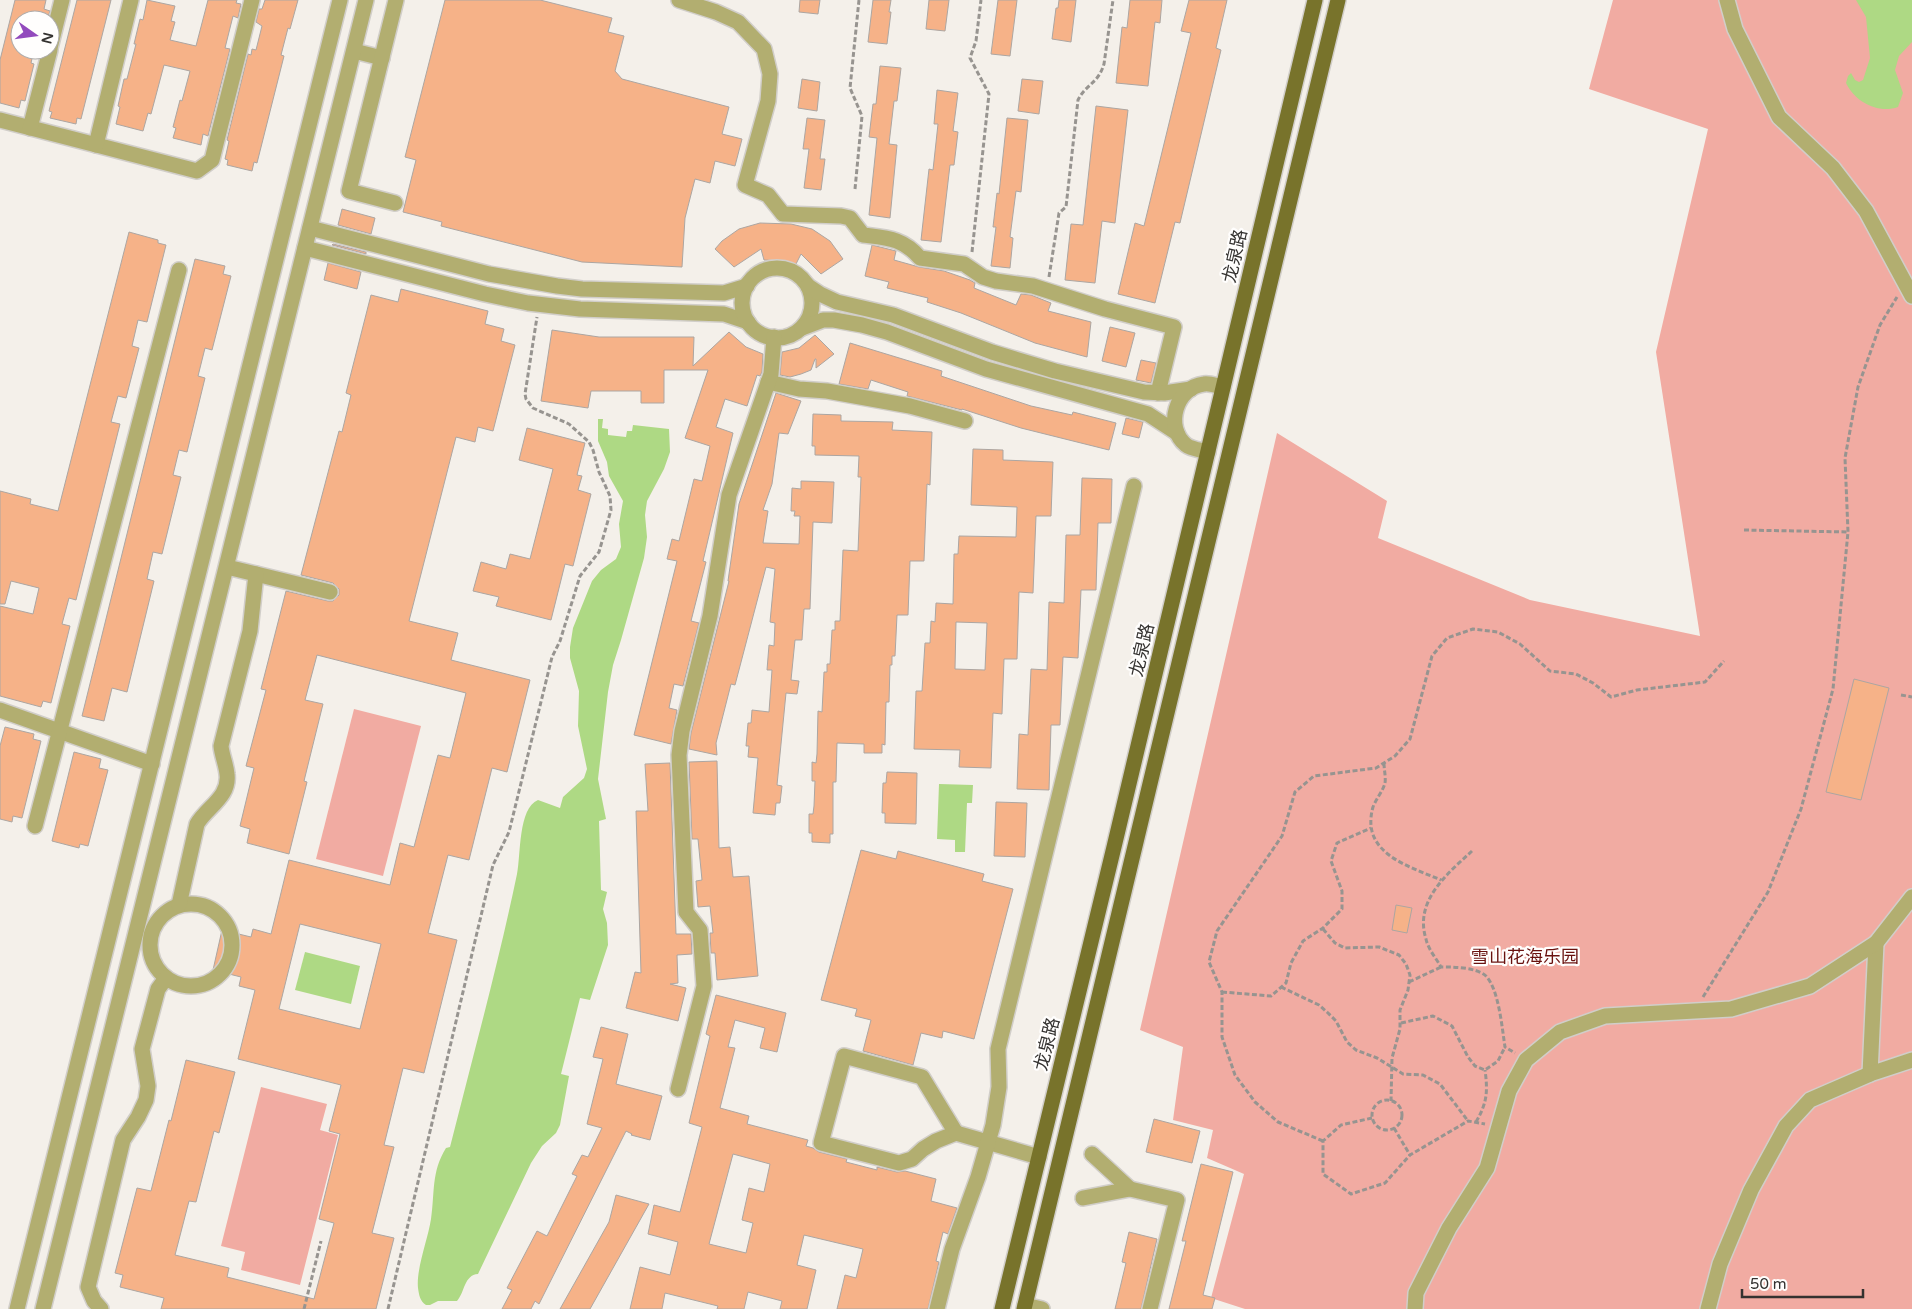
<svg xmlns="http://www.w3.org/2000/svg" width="1912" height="1309" viewBox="0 0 1912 1309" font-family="'Varela Round','Noto Sans SC',sans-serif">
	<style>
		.green { fill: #f1aba2 }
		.water { fill: #aed984 }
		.building { fill: #f6b288; stroke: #aca6a2; fill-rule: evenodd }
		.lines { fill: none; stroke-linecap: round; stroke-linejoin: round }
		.minor-casing { stroke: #d1cec9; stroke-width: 18 }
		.major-casing { stroke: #d1cec9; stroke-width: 18 }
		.path { stroke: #979490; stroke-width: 3; stroke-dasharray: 5 2.5; stroke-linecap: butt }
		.minor { stroke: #b2ae70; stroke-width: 15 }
		.major { stroke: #78732b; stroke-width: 15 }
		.labels { text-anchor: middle; stroke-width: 4.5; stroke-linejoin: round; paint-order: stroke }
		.street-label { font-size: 18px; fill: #343230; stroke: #fffefd }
		.park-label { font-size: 18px; fill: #69120f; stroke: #fffefd }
	</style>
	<rect width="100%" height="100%" fill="#f4f0ea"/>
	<!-- green -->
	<g class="green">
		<polygon points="1613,0 1912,0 1912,1309 1245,1309 1211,1298 1244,1174 1207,1158 1213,1130 1173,1120 1183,1047 1140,1030 1277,433 1387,501 1378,538 1530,600 1700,636 1656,352 1708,129 1589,89"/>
		<polygon points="354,709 421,726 383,876 316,859"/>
		<polygon points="261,1087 327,1104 320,1130 338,1135 300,1285 241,1270 245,1252 221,1246"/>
	</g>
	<!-- water -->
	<g class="water">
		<path d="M1856,0H1912V42L1899,56L1895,70L1903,93L1898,107C1878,114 1855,102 1846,83L1848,76L1851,73L1855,80L1859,82L1863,80L1870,58L1866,17Z"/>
		<path d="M598,419H603L602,428L608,429V435L626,437L627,431H632L633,425L669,429L670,452L664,469L647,501L645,515L647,537L644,558L621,640L613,665L608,692L598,779L606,819L599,821L601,890L607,892L603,909L607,923L608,945L590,1000L580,998L561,1074L569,1076L560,1125L556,1133L542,1146L531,1163L478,1274C464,1275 465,1292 457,1301H438L430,1305H426C420,1301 419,1295 418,1288C416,1269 428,1239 431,1219C435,1193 431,1172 446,1148L450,1147C473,1056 498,965 517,874C521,855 518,808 538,800L560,808L563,797L584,778L587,769L578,726L579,691L570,658V647L573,628L592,581L601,570L616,559L621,547L619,524L623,501L609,476L607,462L598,441Z"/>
		<polygon points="939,784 973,785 972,803 967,803 965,852 955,852 955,840 937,839"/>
		<polygon points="305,952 360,966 351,1004 295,990"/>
	</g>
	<!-- building -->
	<g class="building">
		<polygon points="15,0 46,0 44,9 50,11 47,20 20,20 20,50 34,50 31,63 34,64 25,101 21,100 19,108 0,103 0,60"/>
		<polygon points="77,0 111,0 81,119 77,118 76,124 50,118 52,112 49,111"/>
		<polygon points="147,0 175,6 171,21 175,22 170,40 196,46 208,0 237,0 236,3 241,4 238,18 233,16 225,48 230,49 208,136 203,134 201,145 173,138 176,128 173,127 180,100 182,101 190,71 164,65 151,114 148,113 143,131 116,124 120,107 118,106 124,79 127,79 136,44 134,44 140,19 143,20"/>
		<polygon points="265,0 298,0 290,29 288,28 281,55 284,56 257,163 254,162 252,171 227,165 228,160 225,159 229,141 227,140 248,54 251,55 252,49 256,50 262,26 256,22 259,9 262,9"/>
		<polygon points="445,0 540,0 612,18 608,32 624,36 615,71 622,79 729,107 722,134 742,139 735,166 715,161 710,183 695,179 685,218 682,267 582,262 441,226 442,222 403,212 416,160 405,157"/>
		<polygon points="800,0 820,0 818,14 799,12"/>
		<polygon points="873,0 891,0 889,12 891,12 887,44 868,42"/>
		<polygon points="929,0 949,0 945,31 926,29"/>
		<polygon points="998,0 1017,0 1010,56 991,54"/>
		<polygon points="1059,0 1076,0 1071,42 1052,39 1056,8 1058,8"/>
		<polygon points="1130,0 1162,0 1160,23 1155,22 1148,86 1116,83 1122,27 1127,28"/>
		<polygon points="1189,0 1227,0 1216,48 1221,50 1180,223 1175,222 1155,303 1118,294 1135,223 1144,226 1191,33 1181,31"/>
		<polygon points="880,66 901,68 897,101 894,101 889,144 897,145 890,218 869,215 877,138 869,137 873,104 876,104"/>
		<polygon points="802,79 820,82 817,111 798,108"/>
		<polygon points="1022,79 1043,81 1039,114 1018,111"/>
		<polygon points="937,90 958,93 953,131 958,132 954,165 950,165 941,242 921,240 929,169 933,170 938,124 934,124"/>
		<polygon points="1096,106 1128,110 1115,223 1102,221 1095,283 1065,280 1071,224 1083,225"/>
		<polygon points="807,118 825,120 820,159 825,159 821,190 804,188 809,149 803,149"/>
		<polygon points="1007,118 1028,120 1021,192 1016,191 1010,237 1013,238 1010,268 991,266 996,227 993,227 997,193 999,194"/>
		<polygon points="342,209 375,218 371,234 338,225"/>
		<polygon points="760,223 791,224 812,229 830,241 843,259 821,274 801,254 796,264 782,261 764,260 761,249 734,267 715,249 722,241 739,229"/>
		<polygon points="129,232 158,240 158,243 166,245 147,322 138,320 132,346 139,348 126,398 118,396 111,422 120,424 76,600 69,598 62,624 70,626 51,703 43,701 41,707 0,696 0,606 33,614 39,588 11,581 5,604 0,604 0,491 31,499 30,504 58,511"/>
		<polygon points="333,244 366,252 366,254 332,245"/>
		<polygon points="872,245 896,251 894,260 919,267 944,271 970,280 975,283 974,288 1016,305 1021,294 1031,295 1051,303 1048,311 1091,322 1087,357 1035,343 961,313 927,302 928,298 887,288 889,282 865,276"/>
		<polygon points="195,259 225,266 223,274 231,276 212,350 205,348 198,376 205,378 187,452 179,450 173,475 181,477 162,554 153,552 147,579 154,581 127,692 112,688 104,721 82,716"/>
		<polygon points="328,263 361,272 357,289 324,280"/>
		<path d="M401,289L488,311L485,324L504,329L501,341L515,345L493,431L478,427L475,442L456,437L409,621L458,633L451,660L530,680L507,772L492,768L469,860L448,855L428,933L457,940L424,1073L403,1068L384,1145L394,1147L372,1233L394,1238L376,1309H161L164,1298L120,1287L123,1275L115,1273L137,1188L151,1191L169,1120L171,1121L186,1060L235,1072L219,1133L214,1131L196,1202L189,1201L175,1255L229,1268L227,1277L314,1299L334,1223L319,1219L340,1134L329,1131L341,1085L238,1059L255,990L239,986L241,977L213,970L222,930L251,937L253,929L271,934L289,860L390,885L400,843L414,847L438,755L450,758L466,693L317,655L305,700L323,704L304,781L307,782L289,854L247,843L250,829L240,826L254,768L246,766L266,690L261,689L286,591L328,601H333L339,595V589L333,583L301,575L339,431L342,432L351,395L346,393L371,295L398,302ZM300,924L381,944L360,1029L279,1009Z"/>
		<polygon points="1110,327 1135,333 1126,367 1102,361"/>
		<polygon points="552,330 599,337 694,337 693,366 729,332 746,347 763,354 762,372 760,376 757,375 747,406 725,399 716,427 733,433 703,561 706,562 691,621 699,623 683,686 674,684 669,708 677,710 671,744 634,735 677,561 667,559 672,539 679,541 694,479 702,481 710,446 685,438 708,370 664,370 664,403 641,403 641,391 591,391 588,408 541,401"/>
		<polygon points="815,335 834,354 816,368 816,359 815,359 811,370 801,374 790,377 780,375 782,352 799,348"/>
		<polygon points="850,343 942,371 941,376 1031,406 1072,415 1073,412 1116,423 1109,450 1021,428 962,409 962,410 907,396 908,392 871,380 868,389 839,384"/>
		<polygon points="1141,360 1156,363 1151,383 1136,380"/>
		<polygon points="776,393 801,401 788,434 779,433 772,484 763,510 768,511 763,543 799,544 800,516 794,516 795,511 791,511 792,488 801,489 801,481 834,482 832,523 813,522 810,609 804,609 802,640 795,640 791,680 799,681 797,694 786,693 777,785 782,786 780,803 776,803 775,815 753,813 758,758 748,757 749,746 746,746 748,723 751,723 752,710 769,712 772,670 767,670 769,645 774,646 775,623 770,622 775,569 766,567 735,685 731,684 716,743 717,755 689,749 691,733 729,581 728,581 739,504"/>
		<polygon points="813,414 841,415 841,421 893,422 892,430 932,432 930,485 927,484 924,561 910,561 908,615 897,615 895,656 892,656 892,665 890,665 889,702 886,702 885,745 882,744 882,753 864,753 864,744 837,743 836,782 833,782 833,834 830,834 830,843 812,842 812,833 809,833 809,814 813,814 814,806 815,781 812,781 812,762 816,763 817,754 818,711 822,712 824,672 827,672 827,664 830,664 832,630 835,630 835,621 840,621 843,550 858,551 861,477 858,477 859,456 815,455 815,446 812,446"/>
		<polygon points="1126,418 1143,422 1139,438 1122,434"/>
		<polygon points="527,428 585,443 577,475 582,476 578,490 591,494 573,566 565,564 551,620 496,606 499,597 473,591 481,562 506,569 510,554 530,559 553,469 519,460"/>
		<path d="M973,449L1003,450V460L1053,462L1051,516H1036L1033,593L1019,592L1017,659H1004L1002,714L993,713L991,768L959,767L960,750L914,749L916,691H922L925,643H930L931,621L935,622L936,603L953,604L954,554H958L959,536L1016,537L1017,507L971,505ZM956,622L987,623L985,670L955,669Z"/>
		<polygon points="1082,478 1112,479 1111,523 1098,523 1096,590 1081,590 1078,658 1063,657 1060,725 1051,725 1049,790 1017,789 1019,734 1028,735 1031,669 1047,670 1049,602 1064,603 1066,535 1080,535"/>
		<polygon points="1854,679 1889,688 1861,800 1826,792"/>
		<polygon points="5,727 34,734 33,739 41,741 22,818 13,816 12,822 0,819 0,746"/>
		<polygon points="74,752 101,759 99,768 108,770 88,846 80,844 79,848 52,841"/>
		<polygon points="717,761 719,848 730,847 733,877 749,876 758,976 717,980 715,953 711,953 710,933 713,933 710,906 698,907 696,881 702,880 698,839 692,839 689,762"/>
		<polygon points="670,763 676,934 691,934 692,954 677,955 678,983 670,984 686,988 678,1021 626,1008 635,972 641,973 636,811 648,811 645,764"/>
		<polygon points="887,772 917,773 916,824 885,823 885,813 882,813 883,783 886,783"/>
		<polygon points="996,802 1027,803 1025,857 994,856"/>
		<polygon points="861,850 896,859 898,851 984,874 982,881 1013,889 974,1039 943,1031 942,1038 921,1033 913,1065 863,1051 871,1020 855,1016 857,1009 821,1000"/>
		<polygon points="1396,905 1412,908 1407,933 1392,930"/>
		<path d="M716,995L786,1013L777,1052L760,1048L765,1028L735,1020L728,1047L735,1048L720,1108L749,1116L747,1124L808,1140L806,1146L813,1148L819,1152L847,1159L846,1162L877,1170V1167L897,1172L905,1171L936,1179L931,1201L957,1208L948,1234L943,1232L936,1261L939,1262L928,1309H837L845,1275L856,1278L863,1249L804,1235L797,1265L816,1270L807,1309H780L782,1301L748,1292L744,1309H717L718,1306L665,1293L662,1309H630L640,1267L670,1275L678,1242L648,1234L654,1205L680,1212L702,1127L689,1123L710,1036L706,1034ZM733,1154L770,1164L764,1192L749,1188L742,1220L753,1223L746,1253L709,1244Z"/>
		<polygon points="601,1027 628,1034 616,1084 662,1096 650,1140 631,1135 632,1134 626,1131 539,1304 535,1301 531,1309 502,1309 512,1290 507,1288 537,1231 547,1236 577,1176 572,1174 582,1155 588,1157 602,1128 587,1124 603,1059 593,1057"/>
		<polygon points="1154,1119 1200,1131 1192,1163 1146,1152"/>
		<polygon points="1201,1164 1233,1172 1203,1295 1215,1298 1212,1309 1169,1309 1186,1241 1182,1241"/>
		<polygon points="616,1195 649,1204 590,1309 560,1309 609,1222"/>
		<polygon points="1129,1232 1157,1239 1141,1309 1115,1309 1126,1263 1122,1262"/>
	</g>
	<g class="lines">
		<!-- minor casing -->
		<g class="minor-casing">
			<g id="minor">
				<path d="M679,0L716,12L738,22L764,49L770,74L768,101L745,185L768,195L783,214L841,216L850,218L863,235C887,238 903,238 920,258L964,264L983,277L996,281L1033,286L1105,309L1174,327L1158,393"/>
				<polyline points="1727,0 1735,29 1779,117 1833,168 1866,211 1912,296"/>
				<polyline points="50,48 62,0"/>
				<polyline points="354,51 382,58"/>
				<polyline points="0,120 197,171 212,160 252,0"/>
				<polyline points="30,128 50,50"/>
				<polyline points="96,145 131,0"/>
				<polyline points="395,203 349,191 396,0"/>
				<polyline points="310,228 489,274 557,286 582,289 724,293 747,286"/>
				<polyline points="305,248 485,294 528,303 580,309 724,314 748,322"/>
				<circle cx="777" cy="303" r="35"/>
				<polyline points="808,286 820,294 837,302 893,315 992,352 1055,371 1144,392 1164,393 1191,389"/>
				<polyline points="802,328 823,320 834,320 862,325 887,332 986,369 1148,414 1177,433"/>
				<polyline points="768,382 799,389 827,391 910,406 965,421"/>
				<path d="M1208,452C1201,450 1191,449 1186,445C1164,427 1176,387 1204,384C1210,383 1217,386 1223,387"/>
				<polyline points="227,567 330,592"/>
				<polyline points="0,710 152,764"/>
				<polyline points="35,826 179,270"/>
				<circle cx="191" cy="945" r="41"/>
				<path d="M179,905L197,824C207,807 230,797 227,774C226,764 222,756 221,746L250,631L256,574"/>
				<polygon points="844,1056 922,1077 956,1133 936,1141 923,1149 912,1159 899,1163 821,1143"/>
				<polyline points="1870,1074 1876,943"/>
				<polyline points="678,1089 704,986 700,930 686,912 679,755 682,731 710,616 729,495 771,374 774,337"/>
				<polyline points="956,1133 1039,1157"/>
				<polyline points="1130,1189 1177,1200 1150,1309"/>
				<polyline points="1083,1198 1130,1189 1092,1154"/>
				<polyline points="1025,1305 1042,1309"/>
				<polyline points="17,1309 340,0"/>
				<polyline points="43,1309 366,0"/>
				<polyline points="101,1309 94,1301 88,1287 123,1140 138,1117 146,1100 148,1086 142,1049 158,989 166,978"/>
				<polyline points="937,1309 952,1249 978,1177 993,1125 999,1087 998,1049 1134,486"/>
				<polyline points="1415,1309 1416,1293 1449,1228 1487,1168 1509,1091 1526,1060 1560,1032 1605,1016 1731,1009 1810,986 1876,943 1912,897"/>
				<polyline points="1708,1309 1720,1264 1751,1190 1786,1126 1810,1100 1870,1074 1912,1060"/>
			</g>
		</g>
		<!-- major casing -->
		<g class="major-casing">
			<g id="major">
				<polyline points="1002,1309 1114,847 1315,0"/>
				<polyline points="1024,1309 1338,0"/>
			</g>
		</g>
		<!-- path -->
		<g class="path">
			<polyline points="855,189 862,116 850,88 859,0"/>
			<polyline points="972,252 989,94 970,58 976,41 981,0"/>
			<path d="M1049,277L1059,213L1066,207L1078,100C1086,84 1098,84 1104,64L1113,0"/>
			<polyline points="1744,530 1848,532"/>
			<polyline points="1901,695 1912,697"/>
			<path d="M1384,763C1384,770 1386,777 1385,783C1383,791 1376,799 1373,807C1360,853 1408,866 1441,880"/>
			<path d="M1472,851C1447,874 1414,901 1426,939C1428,949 1436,958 1441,967C1453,967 1476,967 1486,976C1499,990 1502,1028 1505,1047L1515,1053"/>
			<polyline points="1323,929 1335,943 1345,948 1379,947 1399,955 1406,964 1410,975 1408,990 1400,1010 1400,1029 1392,1058 1391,1101"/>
			<polyline points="1409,982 1441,967"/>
			<polyline points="1281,987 1319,1005 1328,1013 1336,1021 1347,1042 1356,1050 1377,1058 1403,1074 1423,1075 1440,1084 1468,1121"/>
			<polyline points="1222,992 1271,996 1286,983 1291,963 1303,941 1323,928 1342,909 1342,891 1331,861 1337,843 1371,828"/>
			<polyline points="1703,997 1768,892 1801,809 1833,689 1848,532 1845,458 1858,387 1880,325 1897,297"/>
			<polyline points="1401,1023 1433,1016 1452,1026 1468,1057 1475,1066 1485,1070 1498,1061 1505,1047"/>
			<circle cx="1387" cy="1115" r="15"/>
			<polyline points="1372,1118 1341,1125 1323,1141 1323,1174 1351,1194 1385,1183 1410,1155 1468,1121 1485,1124"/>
			<path d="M1476,1122C1487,1103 1488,1092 1485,1070"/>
			<polyline points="1394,1128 1410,1155"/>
			<polyline points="1323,1141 1278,1122 1255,1102 1235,1075 1222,1037 1222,992 1209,962 1217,931 1282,836 1295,792 1314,776 1376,768 1395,756 1410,739 1432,656 1447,638 1473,629 1498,632 1520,644 1550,671 1576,674 1593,683 1611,697 1637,690 1705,682 1724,661"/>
			<polyline points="304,1309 321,1241"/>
			<polyline points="388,1309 493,865 509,832 552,657 560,641 580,576 599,552 611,510 610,496 599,472 593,450 589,442 569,424 533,408 526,399 525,394 537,317"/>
		</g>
		<!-- minor -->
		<use href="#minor" class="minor"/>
		<!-- major -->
		<use href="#major" class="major"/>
	</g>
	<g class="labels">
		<!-- street labels -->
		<g class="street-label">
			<text transform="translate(1235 256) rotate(-77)" y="6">龙泉路</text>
			<text transform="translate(1142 650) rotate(-77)" y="6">龙泉路</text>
			<text transform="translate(1047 1044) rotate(-76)" y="6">龙泉路</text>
		</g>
		<!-- park labels -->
		<g class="park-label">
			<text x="1525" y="963">雪山花海乐园</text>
		</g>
	</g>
	<!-- north arrow -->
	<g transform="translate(35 35) rotate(104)"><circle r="24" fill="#fffefd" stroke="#aeacab"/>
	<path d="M0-4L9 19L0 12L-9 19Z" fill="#924abd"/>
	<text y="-8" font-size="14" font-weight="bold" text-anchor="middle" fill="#343230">N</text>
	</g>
	<!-- scale -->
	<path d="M1742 1289v8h121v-8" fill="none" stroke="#343230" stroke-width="2.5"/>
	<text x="1750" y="1289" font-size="15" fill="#343230" stroke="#fffefd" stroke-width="4" paint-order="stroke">50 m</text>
</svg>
